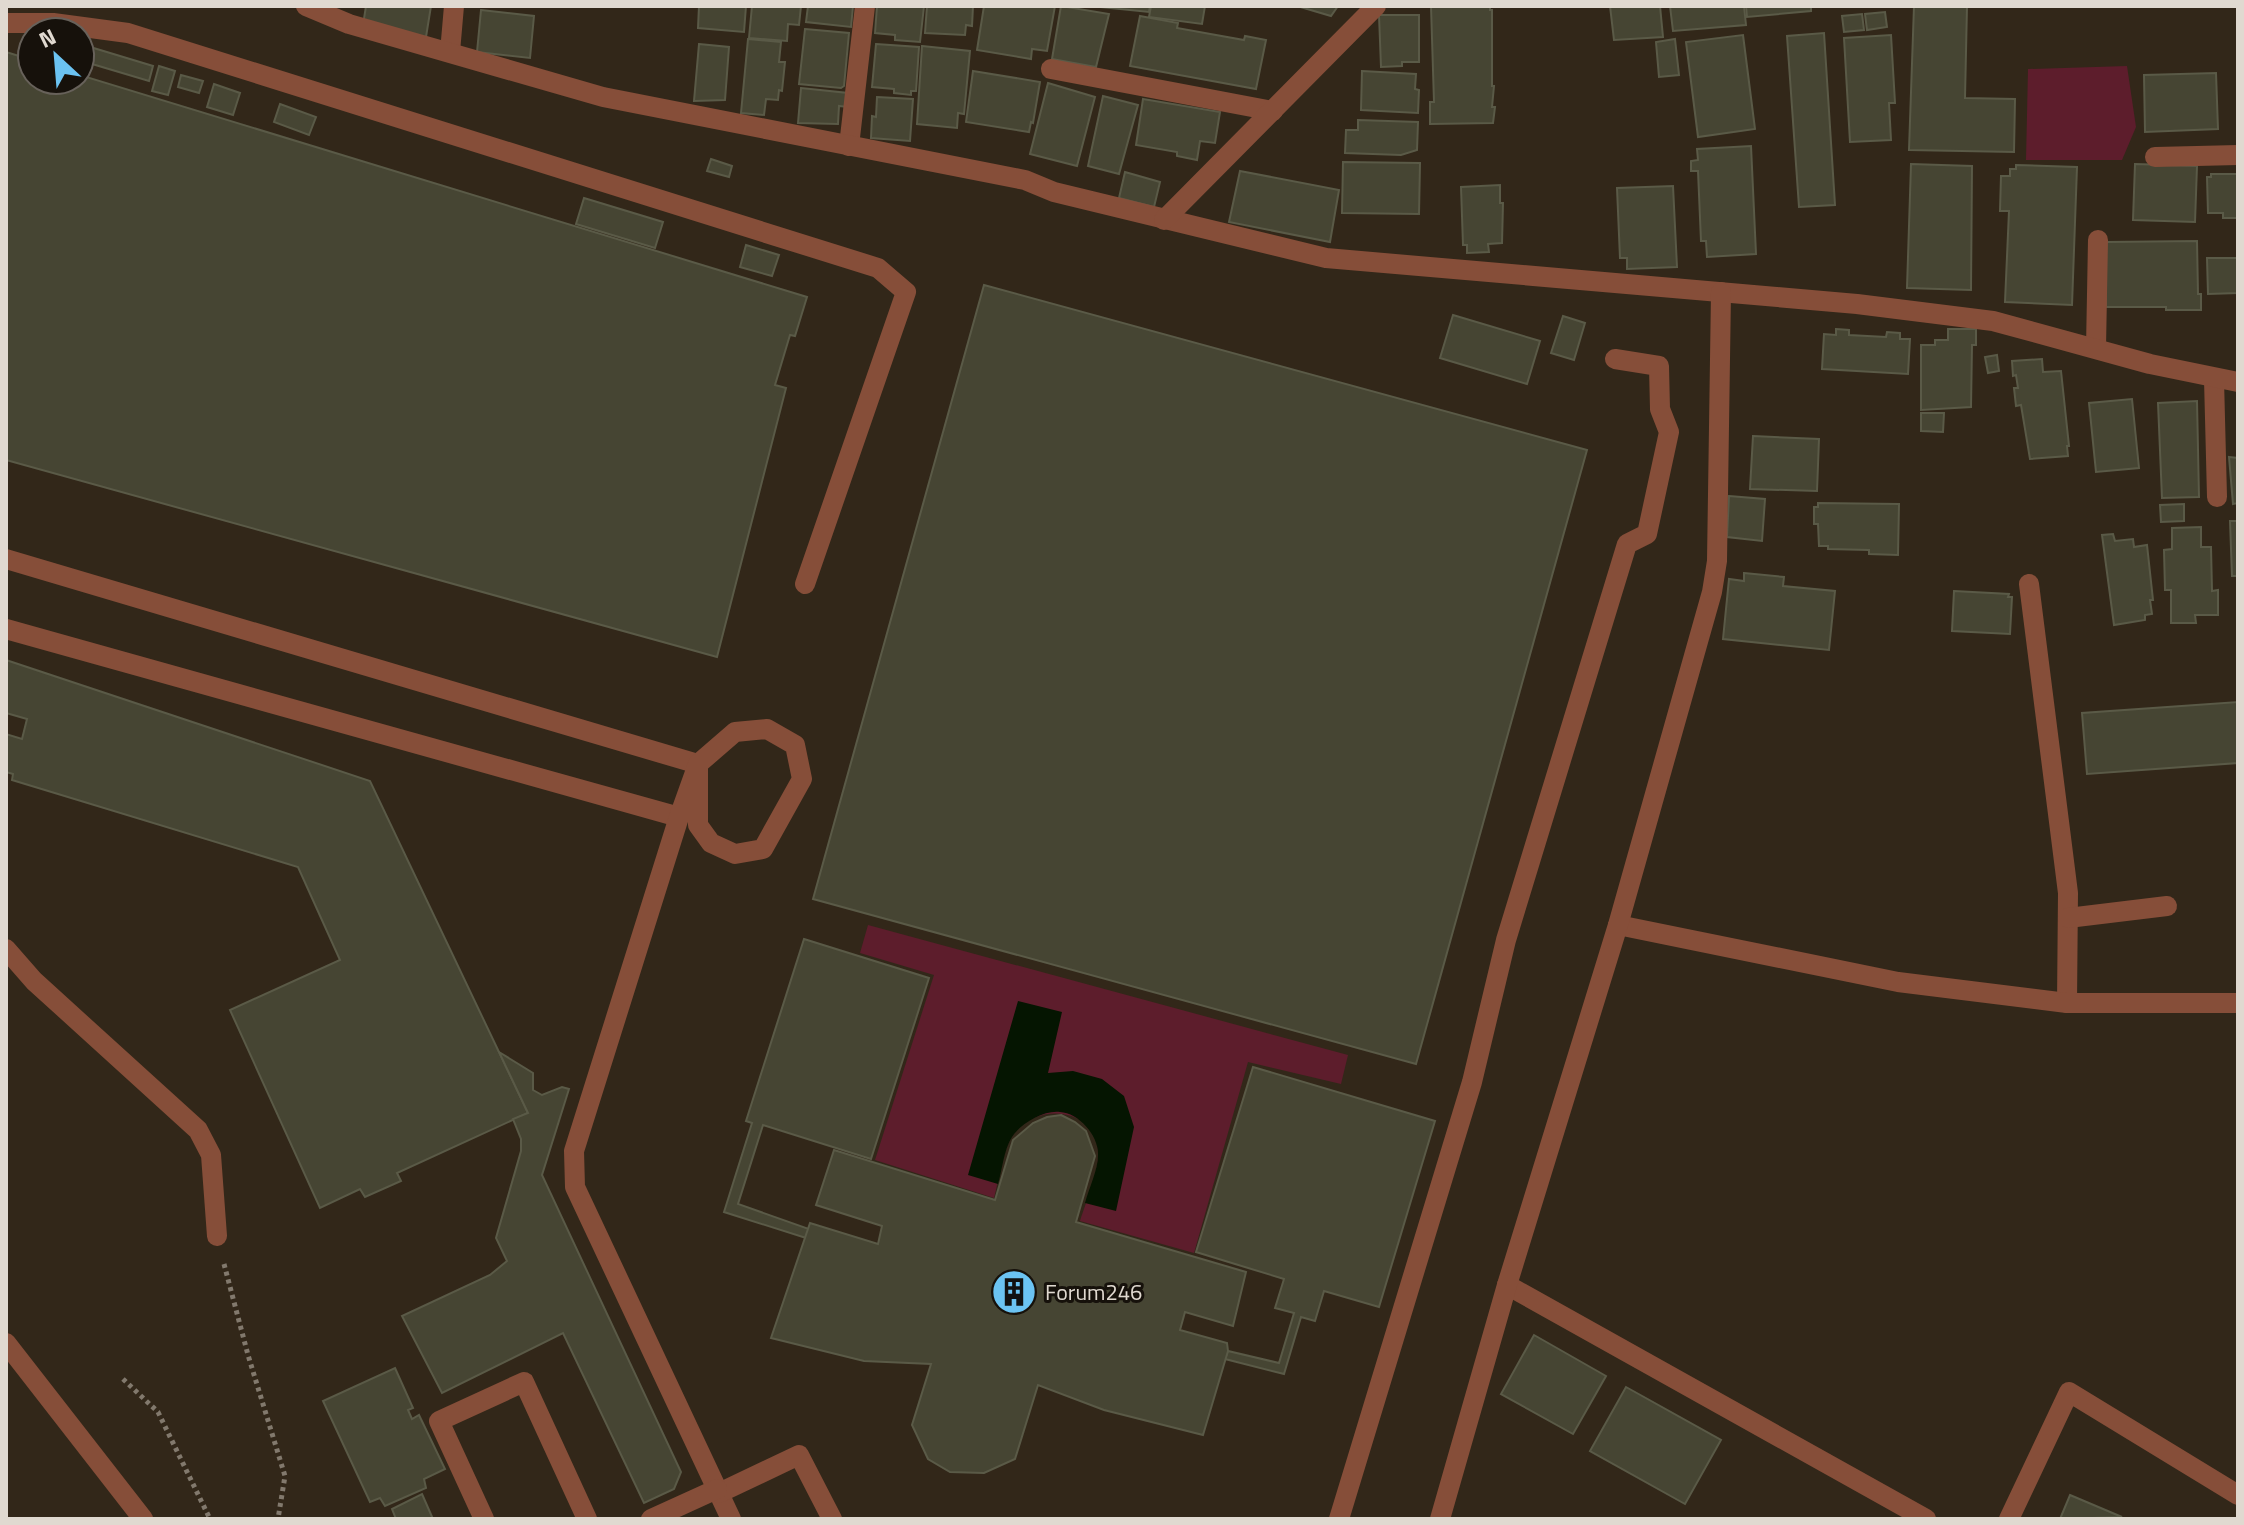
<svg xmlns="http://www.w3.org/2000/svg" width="2244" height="1525" viewBox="0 0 2244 1525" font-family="'Titillium Web',sans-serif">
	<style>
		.green { fill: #5d1d2c }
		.water { fill: #051501 }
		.building { fill: #464533; stroke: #5a5a47; stroke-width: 2 }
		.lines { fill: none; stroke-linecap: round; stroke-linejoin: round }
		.path { stroke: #82796d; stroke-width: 5; stroke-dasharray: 4 4; stroke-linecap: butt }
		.lane { stroke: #864e39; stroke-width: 20 }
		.street { stroke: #864e39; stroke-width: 20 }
		.labels { text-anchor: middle; stroke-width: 6; stroke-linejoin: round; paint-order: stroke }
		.poi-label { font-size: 22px; fill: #e0d9d0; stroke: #16110b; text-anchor: start }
	</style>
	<rect width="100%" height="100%" fill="#322719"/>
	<!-- green -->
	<g class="green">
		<polygon points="2127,66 2136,127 2122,160 2026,160 2028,69"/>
		<path d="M868,925L1348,1055L1341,1084L1248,1062L1194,1253L1080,1221C1086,1202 1098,1173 1098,1155C1099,1107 1034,1100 1011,1138C1002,1154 999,1179 994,1198L875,1160L934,975L860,953Z"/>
	</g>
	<!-- water -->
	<path class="water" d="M1018,1001L1062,1012L1048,1073L1073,1071L1102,1079L1124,1096L1134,1127L1116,1211L1085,1203C1089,1188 1098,1170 1098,1155C1099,1136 1079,1113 1060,1112C1044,1110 1021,1123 1012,1137C1004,1149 1002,1170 998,1184L968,1175Z"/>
	<!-- building -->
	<g class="building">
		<polygon points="366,6 431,6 426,37 363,25"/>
		<polygon points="699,6 746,6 744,32 698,28"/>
		<polygon points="752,6 801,6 799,25 788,24 787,41 749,38"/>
		<polygon points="808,6 853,6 851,27 806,22"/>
		<polygon points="877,6 924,6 920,42 895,40 895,35 875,33"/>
		<polygon points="927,6 973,6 972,26 966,25 965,35 925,33"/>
		<polygon points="984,6 1055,6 1047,51 1032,49 1031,59 977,50"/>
		<polygon points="1061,6 1109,14 1096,67 1052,59"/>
		<polygon points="1090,6 1150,6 1149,12"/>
		<polygon points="1151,6 1205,6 1202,24 1149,17"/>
		<polygon points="1297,6 1338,6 1331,16"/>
		<polygon points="1431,6 1490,6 1490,10 1492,10 1492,86 1494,86 1492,107 1495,107 1493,123 1430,124 1430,102 1434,102"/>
		<polygon points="1610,6 1660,6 1663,37 1614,40"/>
		<polygon points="1670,6 1744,6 1746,25 1673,31"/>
		<polygon points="1746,6 1811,6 1811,11 1747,17"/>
		<polygon points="1914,6 1967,6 1965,98 2015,99 2014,152 1909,150"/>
		<polygon points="481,10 534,16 530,58 477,52"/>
		<polygon points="1885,12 1887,27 1867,30 1865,14"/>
		<polygon points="1862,14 1864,30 1844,32 1842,16"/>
		<polygon points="1379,15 1419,15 1419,62 1402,62 1402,66 1381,67"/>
		<polygon points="1140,16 1178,23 1177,28 1244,40 1245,36 1266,40 1256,89 1130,66"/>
		<polygon points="805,29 849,33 844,86 841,88 799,84"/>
		<polygon points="1824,33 1835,205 1799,207 1787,36"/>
		<polygon points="1743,35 1755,129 1698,137 1686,42"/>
		<polygon points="1891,35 1895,103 1889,103 1891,140 1850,142 1844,38"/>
		<polygon points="748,39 781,42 779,62 785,62 782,91 779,90 778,100 766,99 764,115 741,113"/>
		<polygon points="1675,39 1679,75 1659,77 1656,42"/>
		<polygon points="699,44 729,47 725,100 694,101"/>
		<polygon points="876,44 919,47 916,91 911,91 911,95 894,93 894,89 872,87"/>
		<polygon points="87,46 153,66 149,81 82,61"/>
		<polygon points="922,46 970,51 964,114 958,113 957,128 917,124"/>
		<polygon points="6,52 32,60 32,80 80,80 80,75 807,297 795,336 790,335 775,385 786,388 717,657 6,460"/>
		<polygon points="159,66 175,71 168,95 152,91"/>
		<polygon points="973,71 1040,82 1033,123 1031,122 1029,132 966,122"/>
		<polygon points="1362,71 1416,74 1415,89 1419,90 1418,113 1361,110"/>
		<polygon points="2216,73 2218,129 2145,132 2144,75"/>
		<polygon points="181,75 203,81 199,93 178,87"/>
		<polygon points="1048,83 1095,97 1077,166 1030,154"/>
		<polygon points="214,84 240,93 233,115 207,107"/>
		<polygon points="801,88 848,93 847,107 839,106 838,124 798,123"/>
		<polygon points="1103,96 1138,105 1119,174 1088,166"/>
		<polygon points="877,97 913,99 910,141 871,138 872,116 876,117"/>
		<polygon points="1143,99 1220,112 1215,143 1200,141 1197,160 1177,156 1177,152 1136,145"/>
		<polygon points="280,104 316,117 309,135 274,122"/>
		<polygon points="1358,120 1418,122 1417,150 1401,155 1345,153 1346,130 1358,130"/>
		<polygon points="1751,146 1756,254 1707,257 1706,241 1701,241 1698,171 1691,171 1691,161 1698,160 1697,149"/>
		<polygon points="711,159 732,166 729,177 707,171"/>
		<polygon points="1343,162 1420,163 1419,214 1342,213"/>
		<polygon points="1911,164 1972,166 1971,290 1907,288"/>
		<polygon points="2135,164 2197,166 2195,222 2133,220"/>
		<polygon points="2016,165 2077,167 2072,305 2005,302 2009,211 2000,211 2001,176 2010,176 2010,169 2016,169"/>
		<polygon points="1240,171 1339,190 1330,242 1229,222"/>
		<polygon points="1125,172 1160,182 1154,207 1119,198"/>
		<polygon points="2211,174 2238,174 2238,218 2223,218 2223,213 2208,213 2207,177 2211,177"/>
		<polygon points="1500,185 1500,203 1503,203 1502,243 1488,244 1489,252 1467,253 1467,245 1463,245 1461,187"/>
		<polygon points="1673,186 1677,267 1627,269 1627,258 1620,258 1617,188"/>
		<polygon points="584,198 663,222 655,248 576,224"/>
		<polygon points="2197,241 2198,294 2201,294 2201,310 2166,310 2166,307 2106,307 2106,242"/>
		<polygon points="746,245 779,255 772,276 740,267"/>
		<polygon points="2207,258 2238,258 2238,293 2208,294"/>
		<polygon points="984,285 1587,450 1416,1064 813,899"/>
		<polygon points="1453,315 1540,341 1527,384 1440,358"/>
		<polygon points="1563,316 1585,323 1574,360 1551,353"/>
		<polygon points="1836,329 1849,330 1849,335 1886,337 1887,332 1900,333 1900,339 1910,339 1908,374 1822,369 1824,334 1836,335"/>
		<polygon points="1948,329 1976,329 1976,345 1972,345 1971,407 1921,410 1921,345 1935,345 1935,340 1948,340"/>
		<polygon points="1997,355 1999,371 1988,373 1985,357"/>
		<polygon points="2042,359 2043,372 2061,371 2069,446 2067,446 2068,456 2030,459 2021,405 2016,406 2014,388 2018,388 2016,375 2013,376 2012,361"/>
		<polygon points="2132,399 2139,468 2096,472 2089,403"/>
		<polygon points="2197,401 2199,497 2162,498 2158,403"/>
		<polygon points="1921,413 1944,413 1943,432 1921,431"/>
		<polygon points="1753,436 1819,439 1817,491 1750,489"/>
		<polygon points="2229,457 2238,458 2238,503 2233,504"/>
		<polygon points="1729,496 1765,499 1762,541 1727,537"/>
		<polygon points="1818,503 1899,504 1898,555 1869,554 1869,550 1828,549 1828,546 1819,546 1818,524 1814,524 1814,507 1818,507"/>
		<polygon points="2184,504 2184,521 2161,522 2160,505"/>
		<polygon points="2230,521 2238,521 2238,576 2232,576"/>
		<polygon points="2201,527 2201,547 2211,547 2212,591 2218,590 2218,615 2195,615 2196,623 2171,623 2171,590 2165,590 2164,550 2172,549 2172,528"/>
		<polygon points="2113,534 2115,541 2133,539 2134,547 2147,545 2153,600 2150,600 2152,614 2145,615 2145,620 2114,625 2102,535"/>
		<polygon points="1744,573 1784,577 1783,586 1835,591 1829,650 1723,639 1729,579 1744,581"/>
		<polygon points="1954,591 2009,594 2008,597 2012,597 2010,634 1952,631"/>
		<polygon points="6,660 370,781 528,1113 397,1173 401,1181 365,1197 360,1189 320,1208 230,1010 340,960 298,867 12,780 13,774 6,772 6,734 22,739 27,719 6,713"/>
		<polygon points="2238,702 2238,763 2087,774 2082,713"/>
		<polygon points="804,939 929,978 871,1159 763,1125 738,1204 809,1229 806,1238 724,1212 752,1123 746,1121"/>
		<polygon points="499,1052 533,1073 533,1090 542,1095 562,1087 569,1089 542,1175 681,1472 674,1489 644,1503 563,1333 442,1393 402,1316 490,1275 507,1261 496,1238 521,1151 521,1139 513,1119 528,1113"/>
		<polygon points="1253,1067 1435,1121 1379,1307 1324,1291 1315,1321 1301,1317 1284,1374 1225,1359 1228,1351 1279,1363 1294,1313 1275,1308 1284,1279 1196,1252"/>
		<polygon points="1061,1115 1075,1122 1086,1131 1095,1156 1076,1222 1246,1272 1233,1326 1185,1312 1180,1330 1227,1343 1228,1351 1203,1435 1104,1410 1038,1385 1015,1459 984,1473 950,1472 928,1459 912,1425 931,1364 864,1361 771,1338 810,1223 878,1244 882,1226 816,1205 834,1150 995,1200 1013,1140 1033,1123 1047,1117"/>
		<polygon points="1534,1335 1606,1376 1573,1434 1501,1394"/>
		<polygon points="395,1368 413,1408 408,1410 412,1419 419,1415 445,1469 424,1479 426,1488 385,1506 380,1498 370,1502 323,1401"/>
		<polygon points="1626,1387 1721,1440 1685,1504 1590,1451"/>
		<polygon points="422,1494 433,1519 396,1519 392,1509"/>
		<polygon points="2070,1495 2122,1517 2060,1519"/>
	</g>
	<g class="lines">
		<!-- path -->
		<g class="path">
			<polyline points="224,1264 248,1355 285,1476 278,1519"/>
			<polyline points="123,1379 158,1412 210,1519"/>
		</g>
		<!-- lane -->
		<g class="lane">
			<polyline points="6,23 53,23 128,33 878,268 906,292 805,584"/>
			<polyline points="450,52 454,6"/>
			<polyline points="1051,69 1273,111"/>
			<polyline points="849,146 865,6"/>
			<polyline points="2155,157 2238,155"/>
			<polyline points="2096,348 2098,240"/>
			<polyline points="2214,379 2217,497"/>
			<polyline points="6,559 698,764"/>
			<polyline points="2029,584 2068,893 2067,1003"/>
			<polyline points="6,629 679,817"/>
			<polyline points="698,764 698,825 711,843 735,854 763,849 802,779 795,745 767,729 735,732 698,764 679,817 574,1151 575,1187 731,1519"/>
			<polyline points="2068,918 2167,906"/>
			<polyline points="719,1493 799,1455 832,1519"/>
			<polyline points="484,1519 439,1421 524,1382 587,1519"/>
			<polyline points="651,1519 717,1489"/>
			<polyline points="1339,1519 1472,1082 1506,940 1627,544 1647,534 1669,432 1660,409 1659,366 1615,359"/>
		</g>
		<!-- street -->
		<g class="street">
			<polyline points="306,6 349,24 603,97 1025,180 1054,192 1326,258 1857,304 1993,321 2150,364 2238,382"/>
			<polyline points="1164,220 1376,6"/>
			<polyline points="1618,925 1898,982 2067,1003 2238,1003"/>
			<polyline points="6,949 34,981 198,1130 211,1155 217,1236"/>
			<polyline points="1507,1285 1926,1519"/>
			<polyline points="6,1343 143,1519"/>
			<polyline points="1440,1519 1507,1285 1618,925 1712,592 1717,561 1721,292"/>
			<polyline points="2009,1519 2069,1392 2238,1495"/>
		</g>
	</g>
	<!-- icons -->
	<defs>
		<g id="building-disc" transform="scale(2.3)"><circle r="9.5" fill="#6bc3f2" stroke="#16110b"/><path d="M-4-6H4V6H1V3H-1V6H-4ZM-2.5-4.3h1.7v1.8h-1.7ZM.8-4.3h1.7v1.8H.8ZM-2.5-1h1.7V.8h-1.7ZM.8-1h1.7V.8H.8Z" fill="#111"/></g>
	</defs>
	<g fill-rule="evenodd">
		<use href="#building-disc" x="1014" y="1292"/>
	</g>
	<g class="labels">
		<!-- poi labels -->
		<g class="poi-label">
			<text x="1045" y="1300">Forum246</text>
		</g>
	</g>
	<!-- border -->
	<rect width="2244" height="1525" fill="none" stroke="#e0d9d0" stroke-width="16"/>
	<!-- north arrow -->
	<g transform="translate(56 56) rotate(334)"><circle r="38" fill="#16110b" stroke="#67615a" stroke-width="2"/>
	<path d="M0-6L14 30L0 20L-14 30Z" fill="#6bc3f2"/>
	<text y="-12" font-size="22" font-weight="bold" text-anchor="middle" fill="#e0d9d0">N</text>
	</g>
</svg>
